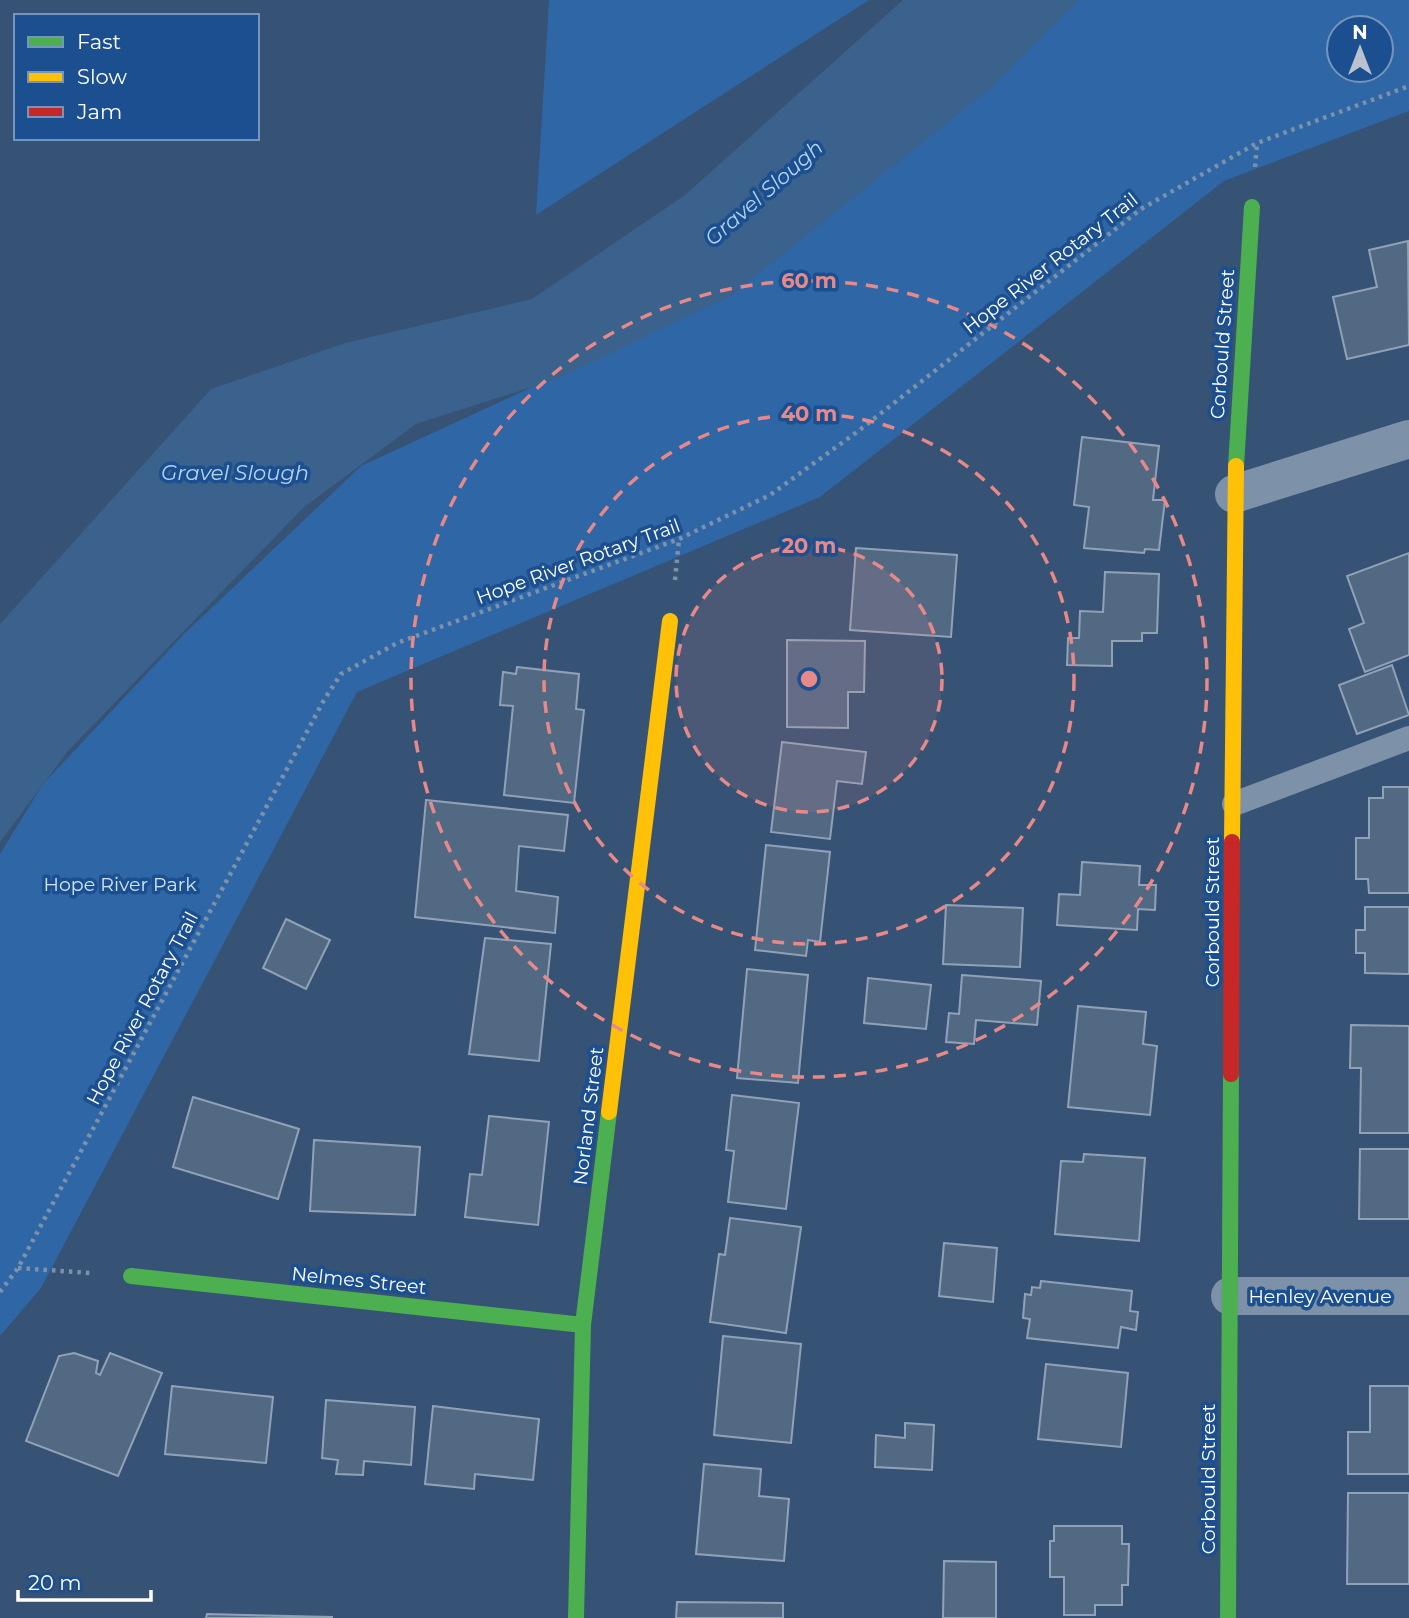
<svg xmlns="http://www.w3.org/2000/svg" width="1409" height="1618" viewBox="0 0 1409 1618" font-family="Montserrat,sans-serif">
	<style>
		.green { fill: #2f66a5; fill-rule: evenodd }
		.water { fill: #3b618d }
		.building { fill: #526984; stroke: #92a2b6; stroke-width: 2 }
		.lines { fill: none; stroke-linecap: round; stroke-linejoin: round }
		.path { stroke: #7d92a8; stroke-width: 4.5; stroke-dasharray: 3.5 5; stroke-linecap: butt }
		.lane { stroke: #7d92a8; stroke-width: 24 }
		.street { stroke: #7d92a8; stroke-width: 38 }
		.fast { stroke: #4caf50; stroke-width: 16 }
		.slow { stroke: #ffc107; stroke-width: 16 }
		.jam { stroke: #c62828; stroke-width: 16 }
		.ring { fill: none; stroke: #e88989; stroke-width: 3.5; stroke-dasharray: 12 9 }
		.labels { text-anchor: middle; stroke-width: 7; stroke-linejoin: round; paint-order: stroke }
		.street-label { font-size: 19px; fill: #fff; stroke: #1b4f8f }
		.park-label { font-size: 19px; fill: #cfe3fa; stroke: #1b4f8f }
		.water-label { font-size: 21px; font-style: italic; fill: #b5d3f5; stroke: #1b4f8f }
		.centre { fill: #e88989; stroke: #1b4f8f; stroke-width: 3.5 }
		.ring-label { font-size: 21px; text-anchor: middle; font-weight: bold; fill: #e88989; stroke: #1b4f8f; stroke-width: 7; stroke-linejoin: round; paint-order: stroke }
	</style>
	<rect width="100%" height="100%" fill="#365274"/>
	<!-- green -->
	<g class="green">
		<polygon points="549,0 869,0 536,215"/>
		<path d="M1069,0H1409V111L1224,181L820,497L357,692L41,1288L0,1336V854L43,784L183,635L361,466L730,296ZM1339,28H1381V70H1339Z"/>
	</g>
	<!-- water -->
	<polygon class="water" points="903,0 1079,0 992,87 730,296 557,379 416,424 303,508 68,751 0,842 0,624 211,389 345,343 532,299 685,195"/>
	<!-- building -->
	<g class="building">
		<polygon points="1408,241 1409,345 1347,359 1333,297 1377,287 1369,250"/>
		<polygon points="1082,437 1159,446 1153,500 1165,500 1159,550 1145,549 1144,553 1084,548 1089,507 1074,505"/>
		<polygon points="856,548 957,555 951,637 850,630"/>
		<polygon points="1409,553 1409,655 1365,672 1349,629 1364,623 1347,576"/>
		<polygon points="1105,572 1159,574 1157,633 1142,633 1142,641 1112,641 1112,666 1067,665 1068,638 1079,638 1080,611 1103,612"/>
		<polygon points="787,640 865,641 864,692 848,692 848,728 787,727"/>
		<polygon points="1392,665 1409,715 1357,734 1339,685"/>
		<polygon points="517,667 579,674 576,709 584,710 574,803 504,795 513,706 500,705 503,672 516,674"/>
		<polygon points="782,742 866,752 862,784 837,781 830,839 771,832"/>
		<polygon points="1383,787 1409,787 1409,893 1369,893 1368,879 1356,879 1356,838 1369,838 1369,798 1383,798"/>
		<polygon points="426,800 568,815 564,851 519,846 516,891 558,897 555,933 415,917"/>
		<polygon points="766,845 830,852 820,942 808,940 806,956 755,950"/>
		<polygon points="1082,862 1140,866 1139,885 1156,885 1155,910 1138,909 1137,930 1057,925 1059,894 1080,895"/>
		<polygon points="946,905 1023,908 1020,967 943,964"/>
		<polygon points="1365,907 1409,907 1409,974 1365,973 1365,953 1356,953 1356,930 1365,930"/>
		<polygon points="286,919 330,940 306,989 263,968"/>
		<polygon points="485,938 551,944 539,1061 469,1054"/>
		<polygon points="747,969 808,975 798,1083 737,1078"/>
		<polygon points="962,975 1041,981 1037,1025 976,1020 974,1044 946,1042 949,1013 959,1014"/>
		<polygon points="868,978 931,985 926,1029 864,1023"/>
		<polygon points="1078,1006 1146,1012 1143,1044 1157,1046 1150,1115 1068,1107"/>
		<polygon points="1351,1025 1409,1026 1409,1133 1360,1133 1361,1068 1350,1068"/>
		<polygon points="732,1095 799,1103 786,1209 728,1202 734,1151 726,1150"/>
		<polygon points="193,1097 299,1129 278,1199 173,1167"/>
		<polygon points="489,1116 549,1122 538,1225 465,1217 470,1174 482,1175"/>
		<polygon points="314,1140 420,1147 415,1215 310,1211"/>
		<polygon points="1360,1149 1409,1149 1409,1219 1359,1219"/>
		<polygon points="1084,1154 1145,1158 1139,1241 1055,1234 1061,1161 1083,1162"/>
		<polygon points="730,1218 801,1227 786,1333 710,1322 719,1254 725,1255"/>
		<polygon points="944,1243 997,1248 993,1302 939,1296"/>
		<polygon points="1041,1281 1132,1291 1130,1311 1138,1312 1136,1330 1121,1327 1118,1348 1027,1338 1030,1319 1023,1318 1025,1294 1031,1295 1032,1287 1040,1288"/>
		<polygon points="723,1336 801,1344 791,1443 714,1435"/>
		<polygon points="74,1353 98,1361 96,1373 100,1375 110,1353 162,1373 118,1476 26,1441 59,1356"/>
		<polygon points="1046,1364 1128,1373 1121,1447 1038,1439"/>
		<polygon points="172,1386 273,1397 266,1463 165,1454"/>
		<polygon points="1370,1386 1409,1386 1409,1474 1348,1474 1348,1432 1370,1432"/>
		<polygon points="326,1400 415,1407 411,1465 364,1461 363,1475 336,1474 338,1460 322,1458"/>
		<polygon points="433,1406 539,1419 533,1480 475,1474 474,1489 425,1484"/>
		<polygon points="905,1423 934,1425 932,1470 875,1467 876,1435 905,1438"/>
		<polygon points="704,1464 761,1469 759,1496 789,1499 784,1561 696,1554"/>
		<polygon points="1348,1493 1409,1493 1409,1584 1347,1584"/>
		<polygon points="1054,1526 1122,1526 1122,1544 1129,1544 1128,1585 1122,1585 1122,1605 1095,1605 1095,1615 1064,1615 1064,1577 1050,1577 1050,1541 1054,1541"/>
		<polygon points="944,1561 996,1562 996,1618 943,1618"/>
		<polygon points="677,1602 783,1603 783,1618 676,1618"/>
		<polygon points="207,1614 332,1617 332,1618 206,1618"/>
	</g>
	<g class="lines">
		<!-- path -->
		<g class="path">
			<polyline points="1255,167 1257,144"/>
			<polyline points="675,580 679,539"/>
			<polyline points="18,1268 90,1273"/>
			<polyline points="0,1292 18,1268 324,700 341,674 397,643 679,539 770,495 857,432 1141,209 1257,143 1409,86"/>
		</g>
		<!-- lane -->
		<polyline class="lane" points="1234,804 1409,738"/>
		<!-- street -->
		<g class="street">
			<polyline points="1234,494 1409,439"/>
			<polyline points="1230,1296 1409,1296"/>
		</g>
		<!-- fast -->
		<g class="fast">
			<polyline points="1236,466 1252,207"/>
			<polyline points="131,1276 583,1325"/>
			<polyline points="576,1618 583,1325 609,1112"/>
			<polyline points="1228,1618 1231,1074"/>
		</g>
		<!-- slow -->
		<g class="slow">
			<polyline points="1232,842 1236,466"/>
			<polyline points="609,1112 670,621"/>
		</g>
		<!-- jam -->
		<polyline class="jam" points="1231,1074 1232,842"/>
	</g>
	<!-- distance rings -->
	<circle cx="809" cy="679" r="133" fill="#e88989" fill-opacity=".12"/>
	<g class="ring">
		<circle cx="809" cy="679" r="133"/>
		<circle cx="809" cy="679" r="265"/>
		<circle cx="809" cy="679" r="398"/>
	</g>
	<g class="labels">
		<!-- street labels -->
		<g class="street-label">
			<text transform="translate(1050 263) rotate(-38)" y="7">Hope River Rotary Trail</text>
			<text transform="translate(1222 344) rotate(-86)" y="7">Corbould Street</text>
			<text transform="translate(578 561) rotate(-20)" y="7">Hope River Rotary Trail</text>
			<text transform="translate(1212 912) rotate(-90)" y="7">Corbould Street</text>
			<text transform="translate(142 1008) rotate(-62)" y="7">Hope River Rotary Trail</text>
			<text transform="translate(588 1116) rotate(-83)" y="7">Norland Street</text>
			<text transform="translate(359 1280) rotate(6)" y="7">Nelmes Street</text>
			<text x="1320" y="1303">Henley Avenue</text>
			<text transform="translate(1208 1479) rotate(-90)" y="7">Corbould Street</text>
		</g>
		<!-- park labels -->
		<g class="park-label">
			<text x="120" y="891">Hope River Park</text>
		</g>
		<!-- water labels -->
		<g class="water-label">
			<text transform="translate(764 193) rotate(-41)" y="7">Gravel Slough</text>
			<text x="235" y="480">Gravel Slough</text>
		</g>
	</g>
	<circle cx="809" cy="679" r="10" class="centre"/>
	<g class="ring-label">
		<text x="809" y="288">60 m</text>
		<text x="809" y="421">40 m</text>
		<text x="809" y="553">20 m</text>
	</g>
	<!-- legend -->
	<rect x="14" y="14" width="245" height="126" fill="#1b4f8f" stroke="#7695bc" stroke-width="2"/>
	<rect x="28" y="37" width="35" height="10" fill="#4caf50" stroke="#7695bc" stroke-width="2"/>
	<text x="77" y="49" font-size="21" fill="#ffffff">Fast</text>
	<rect x="28" y="72" width="35" height="10" fill="#ffc107" stroke="#7695bc" stroke-width="2"/>
	<text x="77" y="84" font-size="21" fill="#ffffff">Slow</text>
	<rect x="28" y="107" width="35" height="10" fill="#c62828" stroke="#7695bc" stroke-width="2"/>
	<text x="77" y="119" font-size="21" fill="#ffffff">Jam</text>
	<!-- north arrow -->
	<g transform="translate(1360 49)"><circle r="33" fill="#1b4f8f" stroke="#7695bc" stroke-width="2"/>
	<path d="M0-5L12 26L0 18L-12 26Z" fill="#b9c2ce"/>
	<text y="-10" font-size="19" font-weight="bold" text-anchor="middle" fill="#ffffff">N</text>
	</g>
	<!-- scale -->
	<path d="M18 1590v10h133v-10" fill="none" stroke="#ffffff" stroke-width="3.5"/>
	<text x="28" y="1590" font-size="21" fill="#ffffff" stroke="#1b4f8f" stroke-width="5" paint-order="stroke">20 m</text>
</svg>
